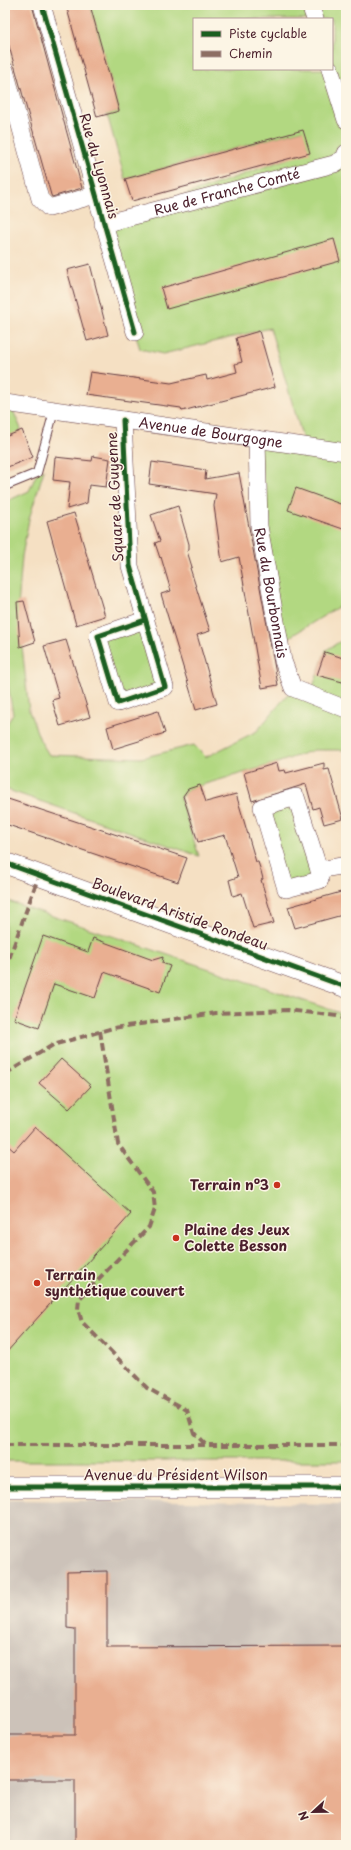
<svg xmlns="http://www.w3.org/2000/svg" width="351" height="1850" viewBox="0 0 351 1850" font-family="'Playpen Sans',sans-serif">
	<style>
		.industrial { fill: #ccc2b9 }
		.green { fill: #b2d881; stroke: #7e7c56; fill-rule: evenodd }
		.building { fill: #e9af91 }
		.lines { fill: none; stroke-linecap: round; stroke-linejoin: round }
		.service-casing { stroke: #643c42; stroke-width: 10 }
		.minor-casing { stroke: #643c42; stroke-width: 18 }
		.tertiary-casing { stroke: #643c42; stroke-width: 22 }
		.service { stroke: #fff; stroke-width: 8 }
		.minor { stroke: #fff; stroke-width: 17 }
		.tertiary { stroke: #fff; stroke-width: 21 }
		.quiet { stroke: #8d6e63; stroke-width: 4; stroke-dasharray: 8 4; stroke-linecap: butt }
		.cycleway-casing { stroke: #fcf5e5; stroke-width: 8 }
		.cycleway { stroke: #1b5e20; stroke-width: 5 }
		.poi-dot { fill: #c8321e; stroke: #fcf5e5; stroke-width: 1.5 }
		.labels { text-anchor: middle; stroke-width: 3; stroke-linejoin: round; paint-order: stroke }
		.street-label { font-size: 14px; fill: #4a1f2b; stroke: #fcf5e5 }
		.poi-label { font-size: 14px; font-weight: bold; fill: #4a1f2b; stroke: #fcf5e5; text-anchor: start }
	</style>
	<rect width="100%" height="100%" fill="#fcf5e5"/>
	<filter id="ink" filterUnits="userSpaceOnUse"><feTurbulence type="fractalNoise" baseFrequency=".025" numOctaves="2"/><feDisplacementMap in="SourceGraphic" scale="8" xChannelSelector="R" yChannelSelector="G"/><feConvolveMatrix kernelMatrix="1 2 1 2 8 2 1 2 1" color-interpolation-filters="sRGB"/></filter>
	<filter id="wash" filterUnits="userSpaceOnUse"><feTurbulence type="fractalNoise" baseFrequency=".012" numOctaves="4" result="noise"/><feDisplacementMap in="SourceGraphic" scale="16" xChannelSelector="R" yChannelSelector="G"/><feGaussianBlur stdDeviation="0.9" result="paint"/><feColorMatrix in="noise" values="0 0 0 0 0 0 0 0 0 0 0 0 0 0 0 0 0 1.4 0 .05"/><feComposite in="paint" operator="in"/></filter>
	<g filter="url(#wash)">
		<rect width="100%" height="100%" fill="#f5e0c3"/>
		<!-- industrial -->
		<polygon class="industrial" points="5,1500 346,1504 346,1845 5,1845"/>
		<!-- green -->
		<g class="green">
			<path d="M90,5H346V602L280,643L257,439L305,446L270,328L163,354L140,349L103,224L309,151L302,130L125,179L107,114L119,111ZM194,19H332V69H194Z"/>
			<polygon points="5,403 10,403 21,429 19,432 5,437"/>
			<polygon points="44,470 29,519 22,556 18,608 29,711 40,740 49,755 141,758 194,745 206,757 257,731 293,688 310,695 326,650 346,638 346,750 314,750 277,763 188,789 180,798 199,856 5,789 5,727 13,714 5,668 5,502 29,491 37,473"/>
			<polygon points="145,620 165,687 118,703 98,636"/>
			<polygon points="296,797 320,880 286,889 262,807"/>
			<polygon points="5,900 346,1015 346,1461 5,1461"/>
		</g>
		<g id="blocks">
			<!-- building -->
			<g class="building">
				<polygon points="5,5 32,5 82,188 52,197 51,195 5,32"/>
				<polygon points="66,5 90,5 119,111 97,117"/>
				<polygon points="303,130 310,153 132,201 125,179"/>
				<polygon points="334,239 340,261 167,309 161,288"/>
				<polygon points="90,264 108,335 87,341 67,270"/>
				<polygon points="259,331 275,387 182,411 181,408 86,395 90,372 171,383 206,375 207,380 237,372 235,364 242,362 236,338"/>
				<polygon points="22,430 33,457 5,468 5,437"/>
				<polygon points="93,456 110,459 106,487 89,485 87,503 67,509 70,482 53,480 55,457 92,461"/>
				<polygon points="152,462 206,470 205,479 239,473 278,685 262,688 239,557 222,562 214,506 216,494 149,484"/>
				<polygon points="296,488 346,506 346,530 288,510"/>
				<polygon points="178,506 189,544 189,550 187,551 192,567 190,568 210,631 197,635 217,704 196,710 161,594 171,591 161,557 160,558 155,543 160,541 151,515"/>
				<polygon points="74,513 105,616 76,625 47,521"/>
				<polygon points="24,601 35,642 20,647 17,602"/>
				<polygon points="66,640 90,717 60,726 52,700 59,698 44,646"/>
				<polygon points="325,652 346,659 346,683 317,675"/>
				<polygon points="158,711 165,733 113,749 107,727"/>
				<polygon points="277,763 279,771 285,770 286,773 324,763 324,770 329,769 343,819 324,824 319,807 313,809 306,784 252,801 244,773"/>
				<polygon points="200,785 206,802 236,794 256,862 258,862 261,871 263,879 261,880 274,923 253,928 242,893 233,896 229,880 238,877 225,835 198,842 183,796 188,789"/>
				<polygon points="5,798 187,858 178,882 5,824"/>
				<polygon points="341,892 346,914 295,928 288,907"/>
				<polygon points="43,936 88,952 93,938 153,960 163,957 162,963 170,966 160,992 104,972 95,998 54,984 39,1028 14,1019"/>
				<polygon points="61,1059 91,1086 69,1109 39,1083"/>
				<polygon points="35,1127 131,1214 5,1354 5,1143 14,1151"/>
				<polygon points="107,1571 107,1647 346,1646 346,1845 75,1845 75,1780 5,1780 5,1735 75,1735 75,1629 67,1628 67,1572"/>
			</g>
		</g>
	</g>
	<g filter="url(#ink)">
		<use href="#blocks" fill-opacity="0" stroke="#643c42" stroke-width="1"/>
		<g class="lines">
			<!-- service casing -->
			<g class="service-casing">
				<polyline id="service" points="5,486 37,473 54,411"/>
			</g>
			<!-- minor casing -->
			<g class="minor-casing">
				<g id="minor">
					<polyline points="42,5 135,332"/>
					<polyline points="310,5 315,19"/>
					<polyline points="330,69 346,120"/>
					<polyline points="5,70 40,199 49,208 95,195"/>
					<path id="s1" d="M103,224L334,164L345,158L346,153"/>
					<path id="s2" d="M5,403L346,452"/>
					<polyline points="123,420 130,566 165,687 118,703 98,636 145,620"/>
					<path id="s3" d="M257,439L259,526L283,661L293,688L346,709"/>
					<polygon points="296,797 319,870 320,880 286,889 262,807"/>
					<polyline points="319,870 346,865"/>
				</g>
			</g>
			<!-- tertiary casing -->
			<g class="tertiary-casing">
				<g id="tertiary">
					<polyline points="5,863 346,987"/>
					<polyline points="5,1487 346,1487"/>
				</g>
			</g>
			<!-- service -->
			<use href="#service" class="service"/>
			<!-- minor -->
			<use href="#minor" class="minor"/>
			<!-- tertiary -->
			<use href="#tertiary" class="tertiary"/>
			<!-- quiet -->
			<g class="quiet">
				<polyline points="5,970 39,875"/>
				<polyline points="100,1031 118,1144 153,1192 155,1209 149,1227 79,1299 78,1309 82,1322 147,1388 187,1410 194,1433 206,1445"/>
				<polyline points="5,1074 53,1045 113,1028 216,1013 288,1010 337,1016 346,1019"/>
				<polyline points="5,1445 346,1445"/>
			</g>
			<!-- cycleway casing -->
			<g class="cycleway-casing">
				<g id="cycleway">
					<polyline points="42,5 135,332"/>
					<polyline points="123,420 130,566 165,687 118,703 98,636 145,620"/>
					<polyline points="5,863 346,987"/>
					<polyline points="5,1487 346,1487"/>
				</g>
			</g>
			<!-- cycleway -->
			<use href="#cycleway" class="cycleway"/>
		</g>
	</g>
	<!-- markers -->
	<g class="poi-dot">
		<circle cx="277" cy="1185" r="4"/>
		<circle cx="176" cy="1238" r="4"/>
		<circle cx="37" cy="1283" r="4"/>
	</g>
	<g class="labels">
		<!-- street labels -->
		<g class="street-label">
			<text transform="translate(99 166) rotate(74)" y="5">Rue du Lyonnais</text>
			<text dy="5" stroke="none"><textPath href="#s1" startOffset="128">Rue de Franche Comté</textPath></text>
			<text dy="5" stroke="none"><textPath href="#s2" startOffset="208">Avenue de Bourgogne</textPath></text>
			<text transform="translate(115 497) rotate(-93)" y="5">Square de Guyenne</text>
			<text dy="5" stroke="none"><textPath href="#s3" startOffset="155">Rue du Bourbonnais</textPath></text>
			<text transform="translate(180 914) rotate(20)" y="5">Boulevard Aristide Rondeau</text>
			<text x="176" y="1480">Avenue du Président Wilson</text>
		</g>
		<!-- poi labels -->
		<g class="poi-label">
			<text x="269" y="1190" text-anchor="end">Terrain n°3</text>
			<text x="184" y="1235">Plaine des Jeux<tspan x="184" dy="16">Colette Besson</tspan></text>
			<text x="45" y="1280">Terrain<tspan x="45" dy="16">synthétique couvert</tspan></text>
		</g>
	</g>
	<!-- margin -->
	<rect width="351" height="1850" fill="none" stroke="#fcf5e5" stroke-width="20"/>
	<!-- legend -->
	<rect x="193" y="18" width="140" height="52" fill="#fcf5e5" stroke="#b59f9b"/>
	<rect x="201" y="31" width="20" height="6" fill="#1b5e20" stroke="#b59f9b"/>
	<text x="229" y="38" font-size="12" fill="#4a1f2b">Piste cyclable</text>
	<rect x="201" y="51" width="20" height="6" fill="#8d6e63" stroke="#b59f9b"/>
	<text x="229" y="58" font-size="12" fill="#4a1f2b">Chemin</text>
	<!-- north arrow -->
	<g transform="translate(313 1812) rotate(248)" stroke="#fcf5e5" stroke-width="3" paint-order="stroke">
	<path d="M0-3L7 15L0 10L-7 15Z" fill="#4a1f2b"/>
	<text y="-6" font-size="11" font-weight="bold" text-anchor="middle" fill="#4a1f2b">N</text>
	</g>
</svg>
